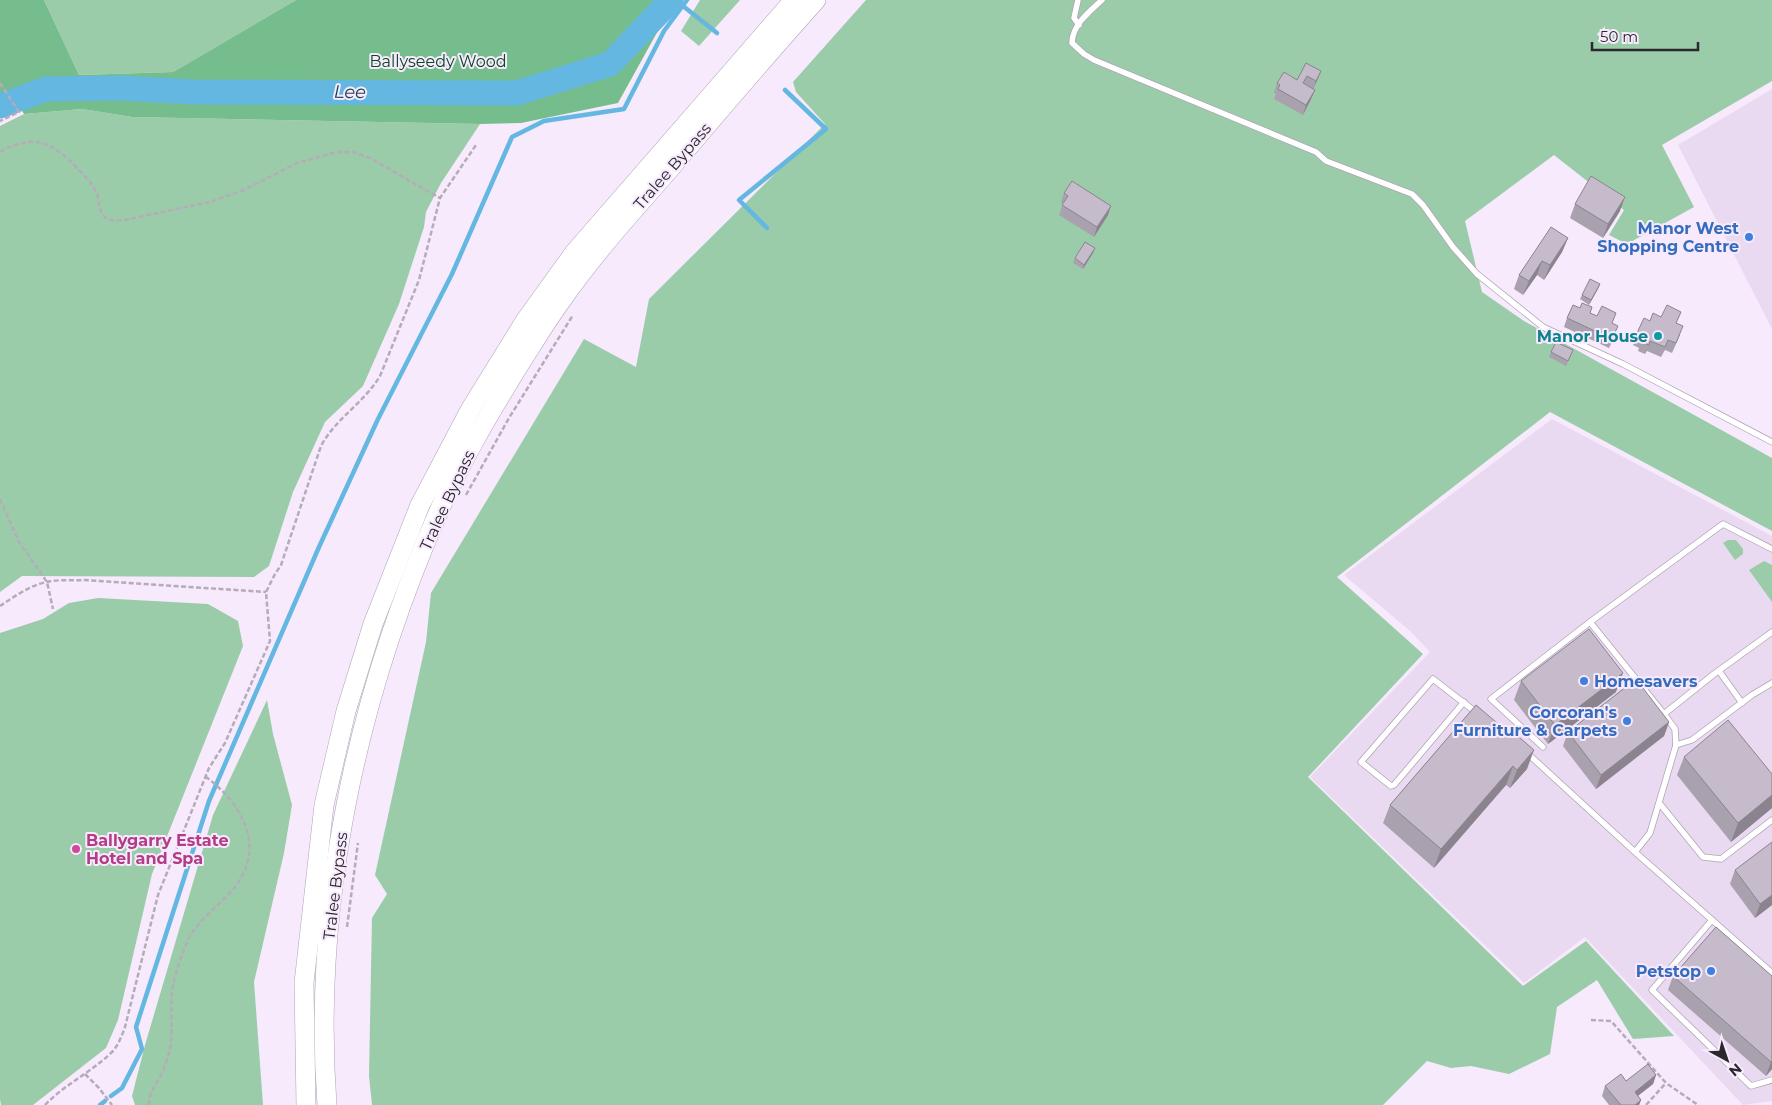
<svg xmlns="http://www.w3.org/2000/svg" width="1772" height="1105" viewBox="0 0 1772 1105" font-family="Montserrat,sans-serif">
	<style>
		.built { fill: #eadaf1 }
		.green { fill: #9bcca9 }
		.forest { fill: #76bd8d }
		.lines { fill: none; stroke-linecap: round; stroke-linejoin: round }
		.stream { stroke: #64b7e0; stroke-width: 4.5 }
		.river { stroke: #64b7e0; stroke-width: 25 }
		.service-casing { stroke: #afa4b4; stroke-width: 7 }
		.trunk-casing { stroke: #afa4b4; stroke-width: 20 }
		.path { stroke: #b5acba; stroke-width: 2.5; stroke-dasharray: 5 2.5; stroke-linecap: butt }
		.service { stroke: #fff; stroke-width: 5.5 }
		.trunk { stroke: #fff; stroke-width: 19 }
		.wall { fill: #aaa1af }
		.shaded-wall { fill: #8b838e }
		.building { fill: #c6bbcb; stroke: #8b838e }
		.shop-dot { fill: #3f7fe0; stroke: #f6eafc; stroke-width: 2 }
		.culture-dot { fill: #0f9aa8; stroke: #f6eafc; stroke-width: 2 }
		.hotel-dot { fill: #d1479c; stroke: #f6eafc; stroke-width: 2 }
		.labels { text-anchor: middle; stroke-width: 4; stroke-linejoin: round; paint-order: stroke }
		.park-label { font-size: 16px; fill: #0d4425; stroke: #f6eafc }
		.street-label { font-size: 16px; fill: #2b272d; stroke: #f6eafc }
		.shop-label { font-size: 16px; font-weight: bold; fill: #366cbe; stroke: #f6eafc; text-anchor: end }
		.culture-label { font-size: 16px; font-weight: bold; fill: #0d838f; stroke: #f6eafc; text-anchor: end }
		.hotel-label { font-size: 16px; font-weight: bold; fill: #b23c85; stroke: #f6eafc; text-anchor: start }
		.water-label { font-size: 18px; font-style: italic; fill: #1a3f51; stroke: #f6eafc }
	</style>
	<rect width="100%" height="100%" fill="#f6eafc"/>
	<!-- built -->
	<g class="built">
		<polygon points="1772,89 1772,329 1678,145"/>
		<polygon points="1552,419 1772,536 1772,1101 1743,1105 1585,937 1524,983 1310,777 1430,652 1410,631 1344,575"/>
	</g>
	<!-- green -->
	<g class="green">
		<polygon points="44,0 296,0 173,72 79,75"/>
		<polygon points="700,0 740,0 699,46 681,31"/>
		<polygon points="866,0 1772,0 1772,81 1662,145 1694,207 1627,244 1609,235 1624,210 1554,155 1465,221 1482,292 1524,321 1772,458 1772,531 1550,412 1337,577 1423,654 1308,777 1523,986 1586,941 1674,1036 1633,1039 1597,980 1557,1007 1550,1054 1509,1074 1471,1066 1451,1068 1427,1061 1383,1105 372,1105 369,1076 372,918 387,894 375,875 426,642 431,593 584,339 636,367 649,299 825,124 796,92 793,82"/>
		<polygon points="82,109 132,117 480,124 441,183 426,212 424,227 399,304 363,386 325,422 293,492 269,566 254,577 22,576 0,592 0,126 24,114"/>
		<polygon points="1728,540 1736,540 1743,549 1743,554 1735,560 1723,543"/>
		<polygon points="1764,561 1772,565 1772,602 1749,570"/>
		<polygon points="98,598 208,604 238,621 243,646 152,874 118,1020 106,1048 33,1105 1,1105 0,1099 0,633 43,619 69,603"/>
		<polygon points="267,700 273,734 292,805 284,853 254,982 263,1105 135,1105 132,1096 145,1045 213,815"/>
	</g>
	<!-- forest -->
	<polygon class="forest" points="0,0 44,0 79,75 173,72 296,0 675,0 618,103 521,123 480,124 132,117 82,109 24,114 20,107 0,117"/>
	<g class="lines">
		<!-- stream -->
		<g class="stream">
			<polyline points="683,6 717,33"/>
			<polyline points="767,228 739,200 826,129 785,90"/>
			<polyline points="111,1096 122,1088 142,1049 136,1027 209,801 319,547 378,419 452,274 512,137 544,121 624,109 664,31 687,0"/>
			<polyline points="100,1105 105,1101"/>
		</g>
		<!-- river -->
		<polyline class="river" points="0,106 46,89 118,88 195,92 517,93 610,64 671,0"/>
		<!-- service casing -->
		<g class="service-casing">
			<g id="service">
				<polyline points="1078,0 1074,18 1079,25"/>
				<path d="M1102,0C1090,11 1072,25 1072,43L1084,54L1094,60L1316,152L1326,161L1412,194L1423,205L1453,247L1477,274L1543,327L1623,364L1772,442"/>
				<polyline points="1719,671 1742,703"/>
				<polyline points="1464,702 1394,785 1391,786 1361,762 1433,679 1477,713"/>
				<polyline points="1664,714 1590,622 1723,524 1772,549"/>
				<polyline points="1676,745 1692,740 1752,695 1772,683"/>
				<polyline points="1543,747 1491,699 1590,622"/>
				<polyline points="1527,753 1635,852 1772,973"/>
				<polyline points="1660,804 1703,857 1721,859 1772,820"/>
				<polyline points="1635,852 1650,833 1676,745 1675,729 1664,714 1714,674 1772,632"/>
				<polyline points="1712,920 1652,990 1751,1086 1772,1080"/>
			</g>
		</g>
		<!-- trunk casing -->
		<g class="trunk-casing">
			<g id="trunk">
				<polyline points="306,1105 304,983 324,805 346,711 373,624 420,505 470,410 525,321 574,253 794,0"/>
				<path d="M327,1105C312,902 357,698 438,513C460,463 488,416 516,370C531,347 545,323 561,301C593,255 631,213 668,171C717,113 766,56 816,0"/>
			</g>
		</g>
		<!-- path -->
		<g class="path">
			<polyline points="0,83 19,112 0,121"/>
			<path d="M0,152C35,133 52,142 78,169C85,176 93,184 97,194C100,202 98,212 106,218C112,222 119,220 125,220L210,202L244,190L297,163L337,152H353L370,158L440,198"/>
			<polyline points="466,495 509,418 573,315"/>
			<polyline points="0,499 19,542 47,582 53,609"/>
			<path d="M0,606C14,597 30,585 47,582C58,579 72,581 84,580L266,592"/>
			<polyline points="347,927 358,843"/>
			<polyline points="1591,1020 1611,1021 1666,1083 1698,1105"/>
			<polyline points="85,1074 99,1088 112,1105"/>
			<path d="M45,1105C65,1084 92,1072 113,1051C119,1044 122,1035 125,1027L158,895L209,768L225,743L270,641L266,592L275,574L281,565L321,446C336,418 363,404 380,376L419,280L440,198L476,145"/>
			<path d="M149,1105C148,1094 155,1087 160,1077C164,1069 167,1061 169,1053C174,1032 170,1012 172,992C174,976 182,952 189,938C199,918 224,903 237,884C266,844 240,802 206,777"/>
			<polyline points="1646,1105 1666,1083"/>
		</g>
		<!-- service -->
		<use href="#service" class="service"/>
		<!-- trunk -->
		<use href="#trunk" class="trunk"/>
	</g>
	<!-- wall -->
	<g class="wall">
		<polygon points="1306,63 1317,81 1313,89 1315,90 1311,99 1303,115 1274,99 1276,94 1274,93 1277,83 1297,80"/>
		<polygon points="1064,193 1108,215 1094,237 1059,215 1063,204 1061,202"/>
		<polygon points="1575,204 1620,211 1603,238 1570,218"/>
		<polygon points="1568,238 1562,252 1544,280 1537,275 1523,295 1514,289 1519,275"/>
		<polygon points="1093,253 1083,269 1073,263 1075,258"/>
		<polygon points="1600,284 1589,305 1580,299 1582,295"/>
		<polygon points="1590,313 1613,324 1615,336 1609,348 1564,327 1567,318"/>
		<polygon points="1677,323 1680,335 1672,353 1665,350 1661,357 1647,351 1645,354 1638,351 1639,348 1633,345 1636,335"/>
		<polygon points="1551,352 1571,355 1566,366 1549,357"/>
		<polygon points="1521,681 1616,692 1548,744 1514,700"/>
		<polygon points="1476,705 1527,769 1510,788 1506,785 1434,868 1383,823 1390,805"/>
		<polygon points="1669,722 1664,736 1596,789 1563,746 1568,732"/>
		<polygon points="1684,757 1772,774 1772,808 1731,842 1677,775"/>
		<polygon points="1735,870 1772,905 1755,918 1730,884"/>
		<polygon points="1673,976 1772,976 1772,1069 1766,1076 1668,990"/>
		<polygon points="1656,1075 1653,1084 1638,1096 1641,1100 1639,1105 1609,1105 1602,1096 1605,1086"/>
	</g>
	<!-- shaded-wall -->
	<g class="shaded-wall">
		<polygon points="1321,71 1317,81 1312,90 1316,81"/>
		<polygon points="1315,90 1311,99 1303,115 1306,105"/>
		<polygon points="1625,197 1620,211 1603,238 1608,224"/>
		<polygon points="1111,206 1108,215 1094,237 1097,227"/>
		<polygon points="1568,238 1562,252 1544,280 1550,265"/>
		<polygon points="1095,248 1093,253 1083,269 1084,265"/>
		<polygon points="1542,261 1537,275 1523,295 1529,281"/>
		<polygon points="1600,284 1598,289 1589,305 1591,300"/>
		<polygon points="1623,673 1616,692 1548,744 1555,725"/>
		<polygon points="1669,722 1664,736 1596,789 1601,775"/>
		<polygon points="1534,750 1527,769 1510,788 1517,770"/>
		<polygon points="1513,766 1506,785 1434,868 1441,849"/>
		<polygon points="1772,795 1772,808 1731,842 1738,823"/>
		<polygon points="1772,895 1772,905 1755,918 1760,904"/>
		<polygon points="1772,1061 1772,1069 1766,1076 1771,1062"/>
		<polygon points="1656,1075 1653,1084 1631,1101 1635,1092"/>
		<polygon points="1641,1100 1639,1105 1635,1105"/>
	</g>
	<!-- building -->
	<g class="building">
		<polygon points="1306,63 1321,71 1316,81 1307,76 1303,83 1315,90 1306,105 1278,89 1280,85 1277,83 1284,72 1297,80"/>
		<polygon points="1591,176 1625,197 1608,224 1575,204"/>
		<polygon points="1072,181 1111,206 1097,227 1062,205 1068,196 1064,193"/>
		<polygon points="1551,227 1568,238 1550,265 1542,261 1529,281 1519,275"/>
		<polygon points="1085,242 1095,248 1084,265 1075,258"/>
		<polygon points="1590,279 1600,284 1591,300 1582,295"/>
		<polygon points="1582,303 1592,307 1590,313 1597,316 1602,306 1616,313 1612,323 1618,326 1612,339 1567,318 1573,305 1580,308"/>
		<polygon points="1667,305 1681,312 1676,323 1683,326 1676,343 1668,340 1665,347 1650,341 1649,345 1642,342 1643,338 1636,335 1644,318 1650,321 1653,313 1661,317"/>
		<polygon points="1556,342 1573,350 1568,361 1551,352"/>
		<polygon points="1589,629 1623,673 1555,725 1521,681"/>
		<polygon points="1636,679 1669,722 1601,775 1568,732"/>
		<polygon points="1476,705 1510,734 1513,732 1534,750 1517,770 1513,766 1441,849 1390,805"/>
		<polygon points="1728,720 1772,774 1772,795 1738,823 1684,757"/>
		<polygon points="1772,842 1772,895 1760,904 1735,870"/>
		<polygon points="1716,927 1772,976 1772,1061 1771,1062 1673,976"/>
		<polygon points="1648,1064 1656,1075 1635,1092 1641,1100 1635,1105 1621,1105 1605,1086 1621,1074 1626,1081"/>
	</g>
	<!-- markers -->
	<g class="shop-dot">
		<circle cx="1749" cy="237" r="5"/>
		<circle cx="1584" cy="681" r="5"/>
		<circle cx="1627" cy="721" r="5"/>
		<circle cx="1711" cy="971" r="5"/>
	</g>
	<circle class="culture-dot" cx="1658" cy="336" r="5"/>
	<circle class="hotel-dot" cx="76" cy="849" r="5"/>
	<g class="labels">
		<!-- park labels -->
		<g class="park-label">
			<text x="438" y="67">Ballyseedy Wood</text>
		</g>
		<!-- street labels -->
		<g class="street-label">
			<text transform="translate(672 166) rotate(-49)" y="6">Tralee Bypass</text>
			<text transform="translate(447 500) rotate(-65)" y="6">Tralee Bypass</text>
			<text transform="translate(335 886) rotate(-83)" y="6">Tralee Bypass</text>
		</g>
		<!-- shop labels -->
		<g class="shop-label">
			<text x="1739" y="234">Manor West<tspan x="1739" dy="18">Shopping Centre</tspan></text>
			<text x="1594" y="687" text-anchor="start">Homesavers</text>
			<text x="1617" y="718">Corcoran's<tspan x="1617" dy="18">Furniture &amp; Carpets</tspan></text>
			<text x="1701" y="977">Petstop</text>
		</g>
		<!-- culture labels -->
		<g class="culture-label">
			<text x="1648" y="342">Manor House</text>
		</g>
		<!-- hotel labels -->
		<g class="hotel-label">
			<text x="86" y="846">Ballygarry Estate<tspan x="86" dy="18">Hotel and Spa</tspan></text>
		</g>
		<!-- water labels -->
		<g class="water-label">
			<text transform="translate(350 92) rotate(1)" y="6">Lee</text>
		</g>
	</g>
	<!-- north arrow -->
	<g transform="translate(1727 1060) rotate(140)" stroke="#f6eafc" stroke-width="4" paint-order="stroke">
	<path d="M0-4L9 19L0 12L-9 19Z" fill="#2b272d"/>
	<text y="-8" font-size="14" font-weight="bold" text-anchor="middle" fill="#2b272d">N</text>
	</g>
	<!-- scale -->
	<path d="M1592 42v8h106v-8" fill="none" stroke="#2b272d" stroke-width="2.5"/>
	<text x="1600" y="42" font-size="15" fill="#2b272d" stroke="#f6eafc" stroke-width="4" paint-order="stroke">50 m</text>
</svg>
